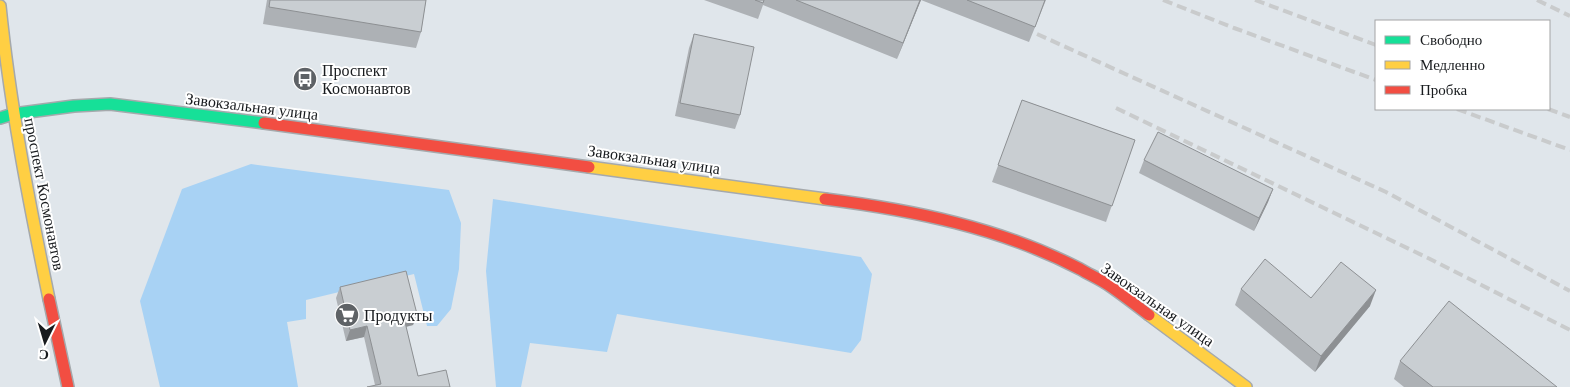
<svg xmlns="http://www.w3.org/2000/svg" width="1570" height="387" viewBox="0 0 1570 387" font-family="'Times New Roman',serif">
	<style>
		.green { fill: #a8d2f4 }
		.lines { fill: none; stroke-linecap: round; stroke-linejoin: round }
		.fast-casing { stroke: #a5a9ac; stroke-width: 14 }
		.slow-casing { stroke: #a5a9ac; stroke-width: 14 }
		.jam-casing { stroke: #a5a9ac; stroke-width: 14 }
		.fast { stroke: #16e098; stroke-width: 11 }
		.slow { stroke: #ffcf43; stroke-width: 11 }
		.jam { stroke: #f24e42; stroke-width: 11 }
		.rail { stroke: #c9cbcc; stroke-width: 4; stroke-dasharray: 10 5; stroke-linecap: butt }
		.wall { fill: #adb1b5 }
		.shaded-wall { fill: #8d9093 }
		.building { fill: #c9ced2; stroke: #8d9093 }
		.labels { text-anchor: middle; stroke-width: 4; stroke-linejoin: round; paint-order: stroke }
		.poi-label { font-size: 16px; fill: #181b1e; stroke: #fff; text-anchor: start }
		.street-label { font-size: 16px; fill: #181b1e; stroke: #fff }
	</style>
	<rect width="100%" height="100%" fill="#e0e6eb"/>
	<!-- green -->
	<g class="green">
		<polygon points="251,164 449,190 461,223 459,269 451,309 437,326 427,326 414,274 306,300 306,319 287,322 298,387 160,387 140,301 182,189"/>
		<polygon points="493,199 861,257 872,274 861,340 851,353 617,314 607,352 530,343 521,387 496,387 486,271"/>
	</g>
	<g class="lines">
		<!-- fast casing -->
		<g class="fast-casing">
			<polyline id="fast" points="0,118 13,114 74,106 110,104 264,123"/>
		</g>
		<!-- slow casing -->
		<g class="slow-casing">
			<g id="slow">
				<path d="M0,6C10,105 29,202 49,299"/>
				<polyline points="589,167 825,199"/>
				<polyline points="1149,315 1246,387"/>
			</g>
		</g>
		<!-- jam casing -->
		<g class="jam-casing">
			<g id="jam">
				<polyline points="264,123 589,167"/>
				<path d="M825,199C913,210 1001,228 1080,269C1090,275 1100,279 1110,286C1123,295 1136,305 1149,315"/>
				<polyline points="49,299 68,387"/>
			</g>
		</g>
		<!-- fast -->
		<use href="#fast" class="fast"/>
		<!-- slow -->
		<use href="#slow" class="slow"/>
		<!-- jam -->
		<use href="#jam" class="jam"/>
		<!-- rail -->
		<g class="rail">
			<polyline points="1163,0 1234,28 1376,80"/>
			<polyline points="1255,0 1376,45"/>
			<polyline points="1537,0 1570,16"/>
			<polyline points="1037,34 1386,192 1570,291"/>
			<polyline points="1116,108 1430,259 1570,330"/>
			<polyline points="1457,109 1570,150"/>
			<polyline points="1548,109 1570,117"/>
		</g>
	</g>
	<!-- wall -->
	<g class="wall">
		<polygon points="267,0 426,0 421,32 416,48 263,24"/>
		<polygon points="704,0 1046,0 1029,42 921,0 897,59 763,5 758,19"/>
		<polygon points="694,34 740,115 735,129 675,116 689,48"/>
		<polygon points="1022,100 1135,140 1106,222 992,182"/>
		<polygon points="1144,160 1273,189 1268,202 1254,231 1139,173"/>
		<polygon points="340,287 417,314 413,325 406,327 418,376 450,387 375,385 364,337 346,341 336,298"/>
		<polygon points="1241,289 1311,298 1370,306 1315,372 1235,305"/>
		<polygon points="1400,361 1557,387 1404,387 1394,379"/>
	</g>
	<!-- shaded-wall -->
	<g class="shaded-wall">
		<polygon points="920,0 921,0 897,59 903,43"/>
		<polygon points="1273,189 1268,202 1254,231 1259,218"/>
		<polygon points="1376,290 1370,306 1315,372 1321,356"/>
		<polygon points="417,314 413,325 400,328 404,318"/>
		<polygon points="367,326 364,337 346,341 350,330"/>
	</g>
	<!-- building -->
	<g class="building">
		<polygon points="270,0 426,0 421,32 269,7"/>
		<polygon points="755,0 764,0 763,3"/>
		<polygon points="796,0 920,0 903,43"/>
		<polygon points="967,0 1045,0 1035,27"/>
		<polygon points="694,34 754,47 740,115 680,103"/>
		<polygon points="1022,100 1135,140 1112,206 998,165"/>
		<polygon points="1158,132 1273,189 1259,218 1144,160"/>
		<polygon points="1265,259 1311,298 1341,262 1376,290 1321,356 1241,289"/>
		<polygon points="406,271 417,314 404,318 418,376 446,370 450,387 367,387 381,384 367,326 350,330 340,287"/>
		<polygon points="1449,301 1557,387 1433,387 1400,361"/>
	</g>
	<!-- icons -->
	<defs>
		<g id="bus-disc" transform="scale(1.25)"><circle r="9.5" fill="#5e6266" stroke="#fff"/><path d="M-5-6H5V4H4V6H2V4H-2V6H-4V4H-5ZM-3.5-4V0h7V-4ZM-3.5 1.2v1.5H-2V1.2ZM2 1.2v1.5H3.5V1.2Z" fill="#fff"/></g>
		<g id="supermarket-disc" transform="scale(1.25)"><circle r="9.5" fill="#5e6266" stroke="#fff"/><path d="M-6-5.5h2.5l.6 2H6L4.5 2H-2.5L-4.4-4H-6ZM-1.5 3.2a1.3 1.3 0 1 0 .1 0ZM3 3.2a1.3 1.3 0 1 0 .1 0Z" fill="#fff"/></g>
	</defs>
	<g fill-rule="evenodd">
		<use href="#bus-disc" x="305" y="79"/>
		<use href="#supermarket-disc" x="347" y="315"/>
	</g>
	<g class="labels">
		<!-- poi labels -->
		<g class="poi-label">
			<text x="322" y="76">Проспект<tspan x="322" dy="18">Космонавтов</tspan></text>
			<text x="364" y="321">Продукты</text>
		</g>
		<!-- street labels -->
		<g class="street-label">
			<text transform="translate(252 106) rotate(7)" y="6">Завокзальная улица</text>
			<text transform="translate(654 159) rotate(8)" y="6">Завокзальная улица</text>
			<text transform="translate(45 194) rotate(79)" y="6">проспект Космонавтов</text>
			<text transform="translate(1158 304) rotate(35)" y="6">Завокзальная улица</text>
		</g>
	</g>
	<!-- legend -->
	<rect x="1375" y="20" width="175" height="90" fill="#ffffff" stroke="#a3a4a5"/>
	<rect x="1385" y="36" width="25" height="8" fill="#16e098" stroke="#a3a4a5"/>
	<text x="1420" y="45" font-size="15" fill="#181b1e">Свободно</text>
	<rect x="1385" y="61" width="25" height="8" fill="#ffcf43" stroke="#a3a4a5"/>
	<text x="1420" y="70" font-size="15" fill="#181b1e">Медленно</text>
	<rect x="1385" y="86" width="25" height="8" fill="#f24e42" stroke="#a3a4a5"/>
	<text x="1420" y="95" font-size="15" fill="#181b1e">Пробка</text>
	<!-- north arrow -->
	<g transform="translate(45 342) rotate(185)" stroke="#ffffff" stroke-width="4" paint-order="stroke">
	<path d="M0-4L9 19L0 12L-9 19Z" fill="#181b1e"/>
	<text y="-8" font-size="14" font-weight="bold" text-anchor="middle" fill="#181b1e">С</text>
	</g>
</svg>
